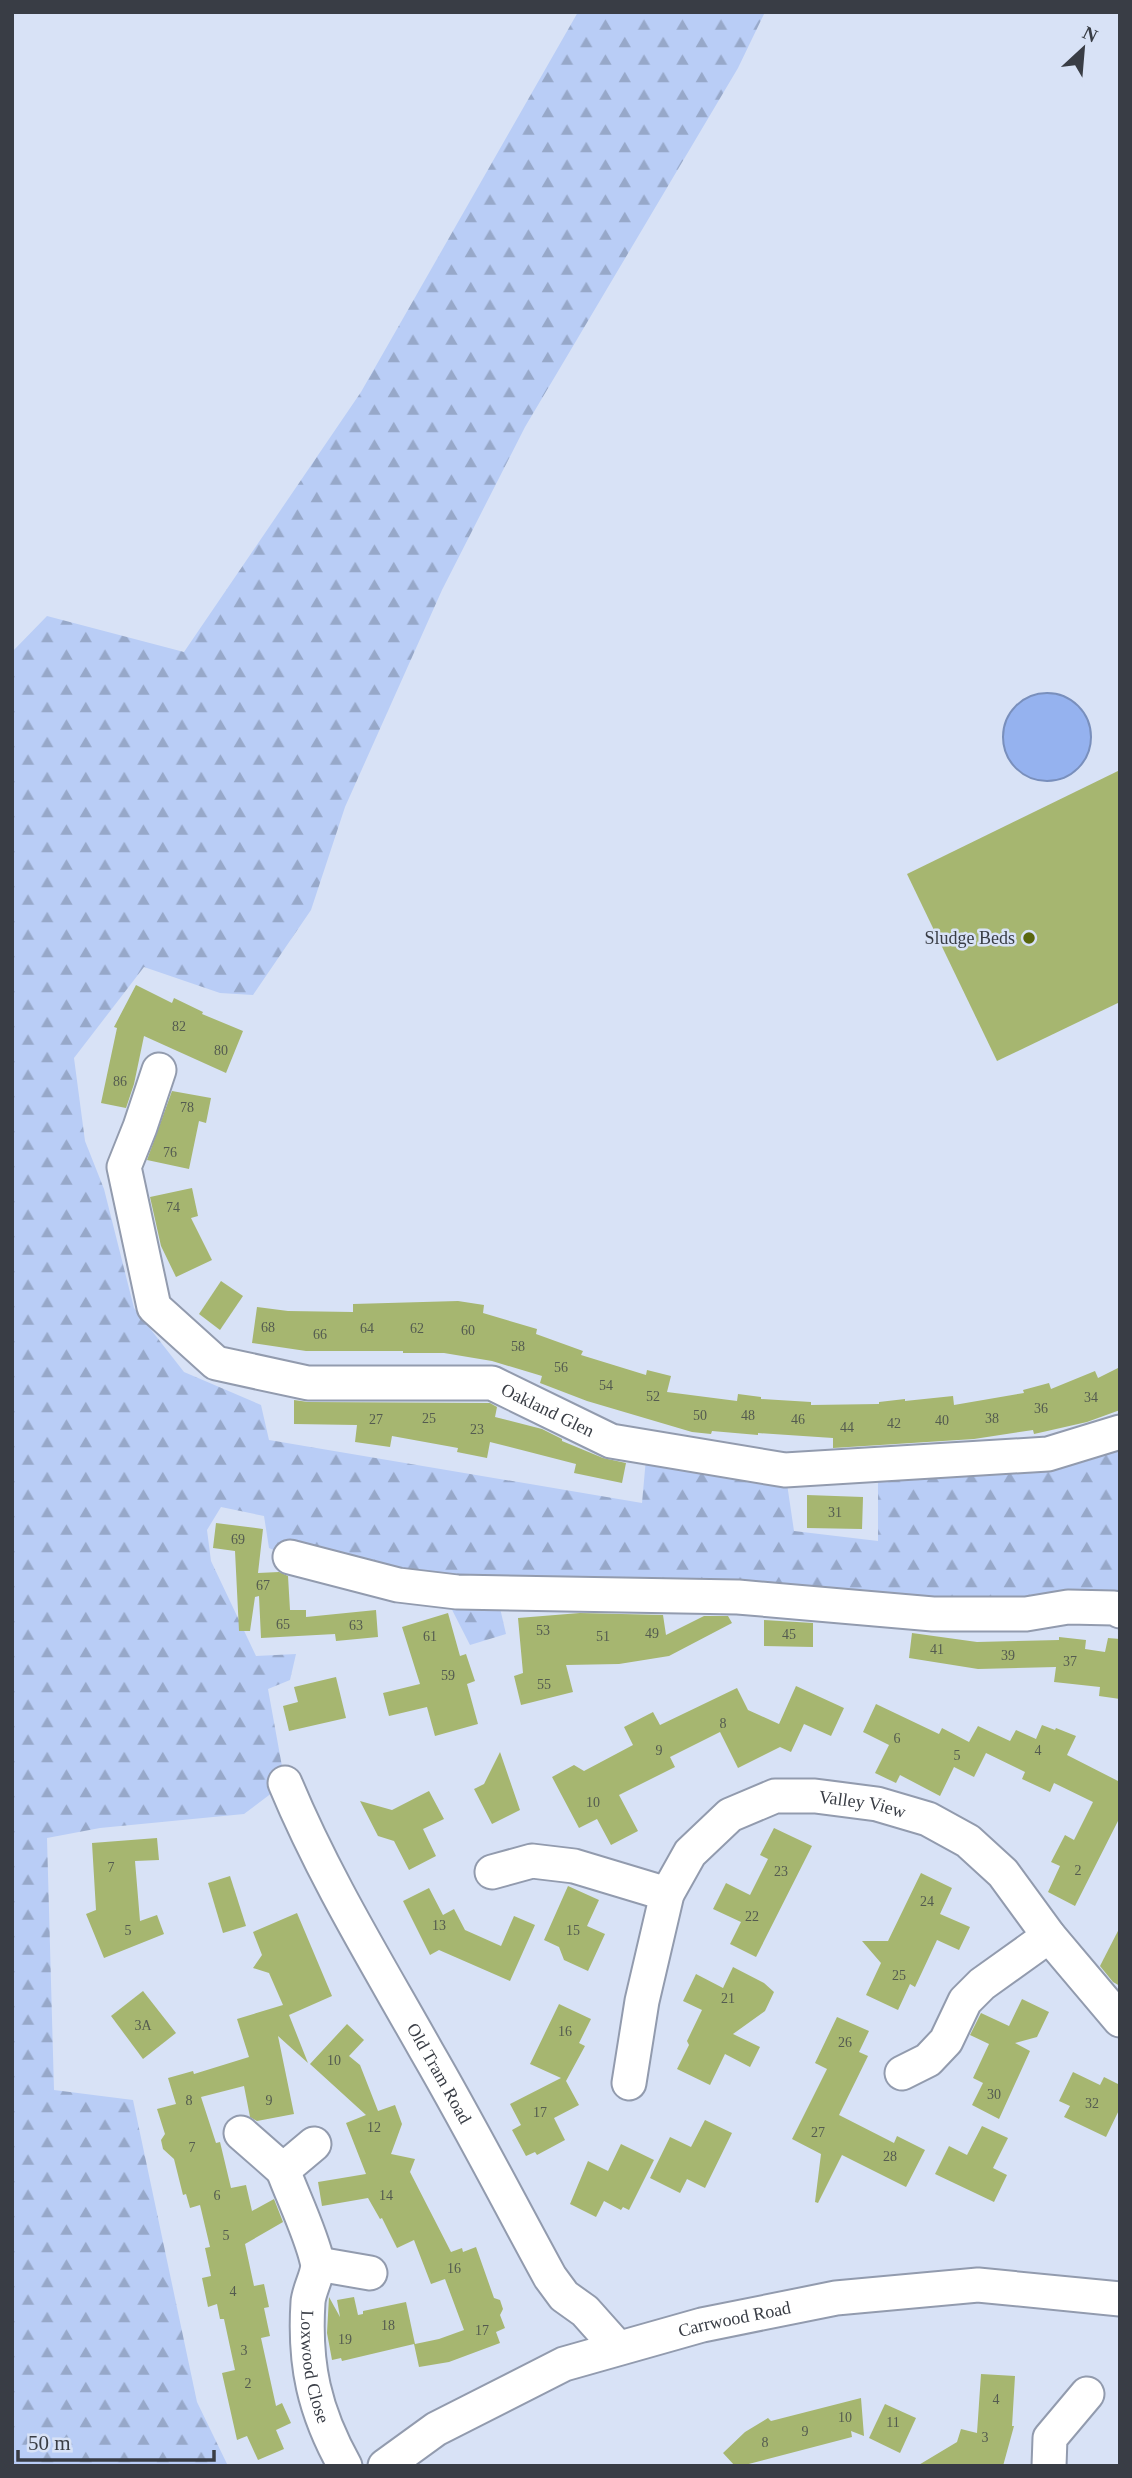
<svg xmlns="http://www.w3.org/2000/svg" width="1132" height="2478" viewBox="0 0 1132 2478" font-family="'Times New Roman',serif">
	<style>
		.forest { fill: url(#forest-firs) }
		.water { fill: #95b2ef; stroke: #798fbc; stroke-width: 2 }
		.building { fill: #a6b670 }
		.lines { fill: none; stroke-linecap: round; stroke-linejoin: round }
		.minor-casing { stroke: #929bae; stroke-width: 37 }
		.minor { stroke: #fff; stroke-width: 33 }
		.poi-dot { fill: #59670f; stroke: #d8e2f6; stroke-width: 2.5 }
		.labels { text-anchor: middle; stroke-width: 5; stroke-linejoin: round; paint-order: stroke }
		.number-label { font-size: 14px; fill: #545b50 }
		.poi-label { font-size: 18px; fill: #393d45; stroke: #d8e2f6; text-anchor: end }
		.street-label { font-size: 18px; fill: #393d45; stroke: #d8e2f6 }
	</style>
	<defs>
		<pattern id="forest-firs" width="22" height="20" patternUnits="userSpaceOnUse" patternTransform="scale(1.75)"><rect width="22" height="20" fill="#b9cdf6"/><path d="M5 1l3.5 6h-7zM16 11l3.5 6h-7z" fill="#97a8c9"/></pattern>
	</defs>
	<rect width="100%" height="100%" fill="#d8e2f6"/>
	<!-- forest -->
	<polygon class="forest" points="578,12 765,12 738,68 525,427 442,590 345,807 311,910 253,995 220,993 144,967 74,1058 85,1141 104,1189 134,1308 184,1372 261,1405 269,1440 642,1503 647,1447 785,1470 794,1531 878,1541 878,1464 1120,1432 1120,1610 497,1595 506,1634 470,1645 446,1598 290,1557 269,1548 264,1516 221,1507 207,1530 211,1561 256,1656 296,1654 290,1680 268,1689 285,1783 244,1814 100,1828 47,1838 54,2090 133,2100 197,2402 228,2466 12,2466 12,652 47,616 184,652 361,392"/>
	<!-- water -->
	<circle class="water" cx="1047" cy="737" r="44"/>
	<!-- building -->
	<g class="building">
		<polygon points="1120,770 1120,1002 997,1061 907,874"/>
		<polygon points="136,985 172,1003 174,998 203,1012 202,1014 243,1031 226,1073 144,1036 134,1084 126,1108 101,1103 117,1028 114,1027"/>
		<polygon points="172,1091 211,1098 206,1123 199,1121 189,1169 147,1160"/>
		<polygon points="192,1188 198,1216 191,1218 212,1260 176,1277 161,1246 150,1197"/>
		<polygon points="221,1281 243,1296 220,1330 199,1314"/>
		<polygon points="458,1301 484,1305 483,1313 537,1329 536,1334 583,1351 581,1355 646,1375 647,1370 671,1376 667,1392 737,1401 738,1394 761,1397 761,1399 811,1402 811,1405 879,1404 879,1402 905,1399 905,1401 953,1396 954,1405 1024,1393 1023,1390 1049,1383 1051,1389 1095,1371 1098,1378 1120,1367 1120,1410 1087,1422 1034,1434 1033,1430 974,1439 833,1448 833,1438 758,1433 758,1435 712,1431 711,1434 692,1432 587,1401 540,1383 542,1376 492,1361 444,1353 403,1353 403,1351 306,1351 252,1343 257,1307 288,1311 353,1312 353,1304"/>
		<polygon points="294,1400 308,1402 490,1403 497,1407 495,1417 542,1429 562,1439 562,1441 603,1458 626,1463 622,1483 574,1473 576,1464 490,1442 487,1458 457,1452 458,1448 392,1436 390,1447 355,1442 357,1425 294,1424"/>
		<polygon points="807,1495 863,1497 862,1529 807,1528"/>
		<polygon points="216,1523 263,1529 258,1573 279,1572 288,1576 290,1610 306,1610 306,1617 376,1610 378,1637 336,1641 335,1634 261,1638 259,1596 255,1597 250,1631 239,1631 235,1551 213,1548"/>
		<polygon points="448,1613 460,1656 466,1654 475,1681 467,1684 478,1724 435,1736 427,1707 389,1716 383,1693 420,1684 402,1627"/>
		<polygon points="580,1613 663,1615 666,1635 704,1616 728,1616 732,1623 669,1656 619,1664 566,1665 573,1692 521,1705 514,1676 523,1673 518,1618"/>
		<polygon points="764,1620 813,1623 813,1647 764,1646"/>
		<polygon points="912,1633 977,1642 1059,1640 1059,1637 1086,1640 1085,1649 1105,1652 1108,1638 1120,1639 1120,1699 1099,1696 1100,1687 1054,1682 1056,1667 978,1669 909,1658"/>
		<polygon points="336,1677 346,1718 289,1731 283,1706 298,1702 294,1687"/>
		<polygon points="796,1686 844,1708 831,1736 804,1724 791,1752 780,1747 738,1768 720,1732 670,1757 675,1767 619,1795 638,1831 611,1845 597,1819 579,1828 552,1777 574,1765 584,1771 633,1745 624,1727 653,1712 660,1725 737,1688 748,1710 779,1724"/>
		<polygon points="876,1704 939,1734 942,1728 969,1742 978,1726 1010,1741 1016,1730 1036,1739 1042,1725 1055,1730 1056,1728 1076,1736 1067,1755 1120,1782 1120,1817 1075,1906 1048,1892 1060,1866 1051,1862 1065,1835 1074,1840 1093,1802 1054,1783 1050,1792 1022,1779 1025,1772 986,1753 974,1777 954,1767 940,1796 900,1775 896,1783 875,1773 889,1745 863,1732"/>
		<polygon points="500,1752 520,1810 492,1824 474,1789 484,1784"/>
		<polygon points="429,1791 444,1819 423,1829 436,1856 409,1870 394,1841 378,1836 360,1801 392,1810"/>
		<polygon points="774,1828 812,1846 756,1957 730,1944 741,1922 713,1909 726,1883 750,1895 768,1859 760,1855"/>
		<polygon points="157,1838 159,1860 135,1861 140,1921 157,1915 164,1934 104,1958 86,1914 96,1910 92,1843"/>
		<polygon points="921,1873 952,1888 940,1914 970,1927 959,1950 937,1940 915,1987 910,1984 898,2010 866,1995 881,1963 862,1941 888,1941"/>
		<polygon points="230,1876 246,1926 223,1933 208,1883"/>
		<polygon points="568,1886 599,1900 587,1926 605,1934 588,1971 564,1960 559,1947 544,1940"/>
		<polygon points="429,1888 443,1915 454,1909 465,1930 501,1946 514,1916 535,1925 510,1981 439,1950 430,1955 403,1901"/>
		<polygon points="297,1913 332,1996 289,2015 308,2063 278,2036 294,2114 257,2121 250,2117 244,2086 201,2097 216,2143 220,2142 231,2188 246,2185 252,2211 274,2199 283,2222 245,2244 254,2286 264,2284 269,2307 264,2308 270,2336 261,2338 276,2406 282,2403 291,2423 276,2430 284,2449 258,2460 247,2436 237,2440 222,2373 235,2370 224,2319 220,2319 217,2304 208,2307 202,2278 211,2276 205,2248 210,2247 200,2205 190,2208 186,2194 183,2195 174,2159 163,2149 161,2140 165,2134 157,2109 176,2104 168,2078 193,2071 194,2074 249,2057 237,2019 283,2005 269,1973 253,1968 262,1955 253,1932"/>
		<polygon points="1120,1927 1120,1986 1113,1982 1100,1966"/>
		<polygon points="733,1967 764,1983 774,1992 765,2011 733,2034 760,2047 750,2067 725,2054 710,2085 677,2069 689,2045 687,2041 702,2010 683,2001 696,1974 723,1988"/>
		<polygon points="143,1991 176,2033 143,2059 111,2016"/>
		<polygon points="1022,1999 1049,2012 1037,2037 1015,2043 1030,2051 999,2119 972,2105 983,2083 973,2078 989,2044 970,2035 981,2013 1009,2026"/>
		<polygon points="559,2004 591,2019 579,2043 585,2046 566,2081 579,2105 554,2118 565,2140 537,2155 535,2152 526,2156 512,2130 521,2125 510,2104 561,2078 530,2064"/>
		<polygon points="837,2017 869,2031 859,2052 868,2056 839,2115 894,2143 897,2136 925,2150 906,2187 842,2155 818,2203 815,2202 821,2154 792,2139 827,2069 815,2063"/>
		<polygon points="347,2024 364,2040 349,2056 360,2065 378,2111 395,2105 402,2124 391,2154 415,2159 410,2172 451,2252 462,2248 463,2252 476,2247 494,2298 500,2300 503,2309 500,2315 505,2328 496,2332 500,2343 449,2362 419,2367 414,2344 342,2361 341,2358 332,2360 327,2333 329,2297 340,2317 337,2300 354,2297 358,2315 363,2314 363,2311 406,2302 415,2344 439,2339 464,2330 445,2279 431,2284 414,2240 397,2248 382,2218 380,2219 368,2198 322,2206 318,2182 366,2174 346,2123 366,2115 310,2064"/>
		<polygon points="1073,2072 1100,2085 1104,2077 1120,2085 1120,2108 1106,2137 1064,2117 1070,2106 1059,2101"/>
		<polygon points="705,2120 732,2133 705,2188 687,2179 680,2193 650,2178 670,2137 691,2147"/>
		<polygon points="982,2126 1008,2138 993,2168 1007,2175 994,2202 935,2174 949,2146 967,2155"/>
		<polygon points="621,2144 654,2160 629,2210 623,2207 621,2210 604,2201 596,2217 570,2204 588,2161 608,2171"/>
		<polygon points="981,2374 1015,2376 1012,2426 1014,2426 1003,2466 917,2466 957,2442 961,2429 977,2433"/>
		<polygon points="861,2398 864,2436 851,2431 852,2437 741,2466 735,2466 723,2453 745,2432 768,2418 771,2421"/>
		<polygon points="885,2404 916,2418 900,2453 869,2438"/>
	</g>
	<g class="lines">
		<!-- minor casing -->
		<g class="minor-casing">
			<g id="minor">
				<path id="s1" d="M159,1070L140,1127L124,1167L154,1307L216,1363L308,1383H492L611,1441L785,1470L1048,1454L1120,1432"/>
				<polyline points="290,1557 398,1585 457,1592 738,1597 933,1614 1026,1614 1068,1607 1114,1608 1120,1611"/>
				<path id="s2" d="M285,1783C324,1877 377,1963 427,2052C470,2126 509,2202 550,2277L564,2296L585,2311L618,2348"/>
				<polyline points="492,1872 532,1861 574,1866 667,1894"/>
				<polyline points="902,2073 928,2060 946,2041 965,2001 982,1984 1049,1936"/>
				<path id="s3" d="M629,2083L642,2001L667,1894L690,1853L730,1815L775,1796H815L877,1804L928,1819L968,1841L1003,1873L1049,1936L1120,2020"/>
				<polyline points="241,2133 283,2170 314,2144"/>
				<path id="s4" d="M283,2170C293,2197 311,2234 317,2261C320,2272 309,2289 308,2302C304,2364 314,2411 345,2466"/>
				<polyline points="318,2264 370,2273"/>
				<path id="s5" d="M385,2466L436,2429L564,2364L702,2325L836,2298L978,2285L1120,2299"/>
				<polyline points="1049,2466 1050,2438 1087,2394"/>
			</g>
		</g>
		<!-- minor -->
		<use href="#minor" class="minor"/>
	</g>
	<!-- markers -->
	<circle class="poi-dot" cx="1029" cy="938" r="7"/>
	<g class="labels">
		<!-- number labels -->
		<g class="number-label">
			<text x="179" y="1031">82</text>
			<text x="221" y="1055">80</text>
			<text x="120" y="1086">86</text>
			<text x="187" y="1112">78</text>
			<text x="170" y="1157">76</text>
			<text x="173" y="1212">74</text>
			<text x="268" y="1332">68</text>
			<text x="367" y="1333">64</text>
			<text x="417" y="1333">62</text>
			<text x="468" y="1335">60</text>
			<text x="320" y="1339">66</text>
			<text x="518" y="1351">58</text>
			<text x="561" y="1372">56</text>
			<text x="606" y="1390">54</text>
			<text x="653" y="1401">52</text>
			<text x="1091" y="1402">34</text>
			<text x="1041" y="1413">36</text>
			<text x="700" y="1420">50</text>
			<text x="748" y="1420">48</text>
			<text x="429" y="1423">25</text>
			<text x="992" y="1423">38</text>
			<text x="376" y="1424">27</text>
			<text x="798" y="1424">46</text>
			<text x="942" y="1425">40</text>
			<text x="894" y="1428">42</text>
			<text x="847" y="1432">44</text>
			<text x="477" y="1434">23</text>
			<text x="835" y="1517">31</text>
			<text x="238" y="1544">69</text>
			<text x="263" y="1590">67</text>
			<text x="283" y="1629">65</text>
			<text x="356" y="1630">63</text>
			<text x="543" y="1635">53</text>
			<text x="652" y="1638">49</text>
			<text x="789" y="1639">45</text>
			<text x="430" y="1641">61</text>
			<text x="603" y="1641">51</text>
			<text x="937" y="1654">41</text>
			<text x="1008" y="1660">39</text>
			<text x="1070" y="1666">37</text>
			<text x="448" y="1680">59</text>
			<text x="544" y="1689">55</text>
			<text x="723" y="1728">8</text>
			<text x="897" y="1743">6</text>
			<text x="659" y="1755">9</text>
			<text x="1038" y="1755">4</text>
			<text x="957" y="1760">5</text>
			<text x="593" y="1807">10</text>
			<text x="111" y="1872">7</text>
			<text x="1078" y="1875">2</text>
			<text x="781" y="1876">23</text>
			<text x="927" y="1906">24</text>
			<text x="752" y="1921">22</text>
			<text x="439" y="1930">13</text>
			<text x="128" y="1935">5</text>
			<text x="573" y="1935">15</text>
			<text x="899" y="1980">25</text>
			<text x="728" y="2003">21</text>
			<text x="143" y="2030">3A</text>
			<text x="565" y="2036">16</text>
			<text x="845" y="2047">26</text>
			<text x="334" y="2065">10</text>
			<text x="994" y="2099">30</text>
			<text x="189" y="2105">8</text>
			<text x="269" y="2105">9</text>
			<text x="1092" y="2108">32</text>
			<text x="540" y="2117">17</text>
			<text x="374" y="2132">12</text>
			<text x="818" y="2137">27</text>
			<text x="192" y="2152">7</text>
			<text x="890" y="2161">28</text>
			<text x="217" y="2200">6</text>
			<text x="386" y="2200">14</text>
			<text x="226" y="2240">5</text>
			<text x="454" y="2273">16</text>
			<text x="233" y="2296">4</text>
			<text x="388" y="2330">18</text>
			<text x="482" y="2335">17</text>
			<text x="345" y="2344">19</text>
			<text x="244" y="2355">3</text>
			<text x="248" y="2388">2</text>
			<text x="996" y="2404">4</text>
			<text x="845" y="2422">10</text>
			<text x="893" y="2427">11</text>
			<text x="805" y="2436">9</text>
			<text x="985" y="2442">3</text>
			<text x="765" y="2447">8</text>
		</g>
		<!-- poi labels -->
		<g class="poi-label">
			<text x="1015" y="944">Sludge Beds</text>
		</g>
		<!-- street labels -->
		<g class="street-label">
			<text dy="6" stroke="none"><textPath href="#s1" startOffset="670">Oakland Glen</textPath></text>
			<text dy="6" stroke="none"><textPath href="#s3" startOffset="432">Valley View</textPath></text>
			<text dy="6" stroke="none"><textPath href="#s2" startOffset="329">Old Tram Road</textPath></text>
			<text dy="6" stroke="none"><textPath href="#s5" startOffset="383">Carrwood Road</textPath></text>
			<text dy="6" stroke="none"><textPath href="#s4" startOffset="205">Loxwood Close</textPath></text>
		</g>
	</g>
	<!-- border -->
	<rect width="1132" height="2478" fill="none" stroke="#393d45" stroke-width="28"/>
	<!-- north arrow -->
	<g transform="translate(1083 49) rotate(26)" stroke="#d8e2f6" stroke-width="5" paint-order="stroke">
	<path d="M0-5L12 26L0 18L-12 26Z" fill="#393d45"/>
	<text y="-10" font-size="19" font-weight="bold" text-anchor="middle" fill="#393d45">N</text>
	</g>
	<!-- scale -->
	<path d="M18 2450v10h196v-10" fill="none" stroke="#393d45" stroke-width="3.5"/>
	<text x="28" y="2450" font-size="21" fill="#393d45" stroke="#d8e2f6" stroke-width="5" paint-order="stroke">50 m</text>
</svg>
